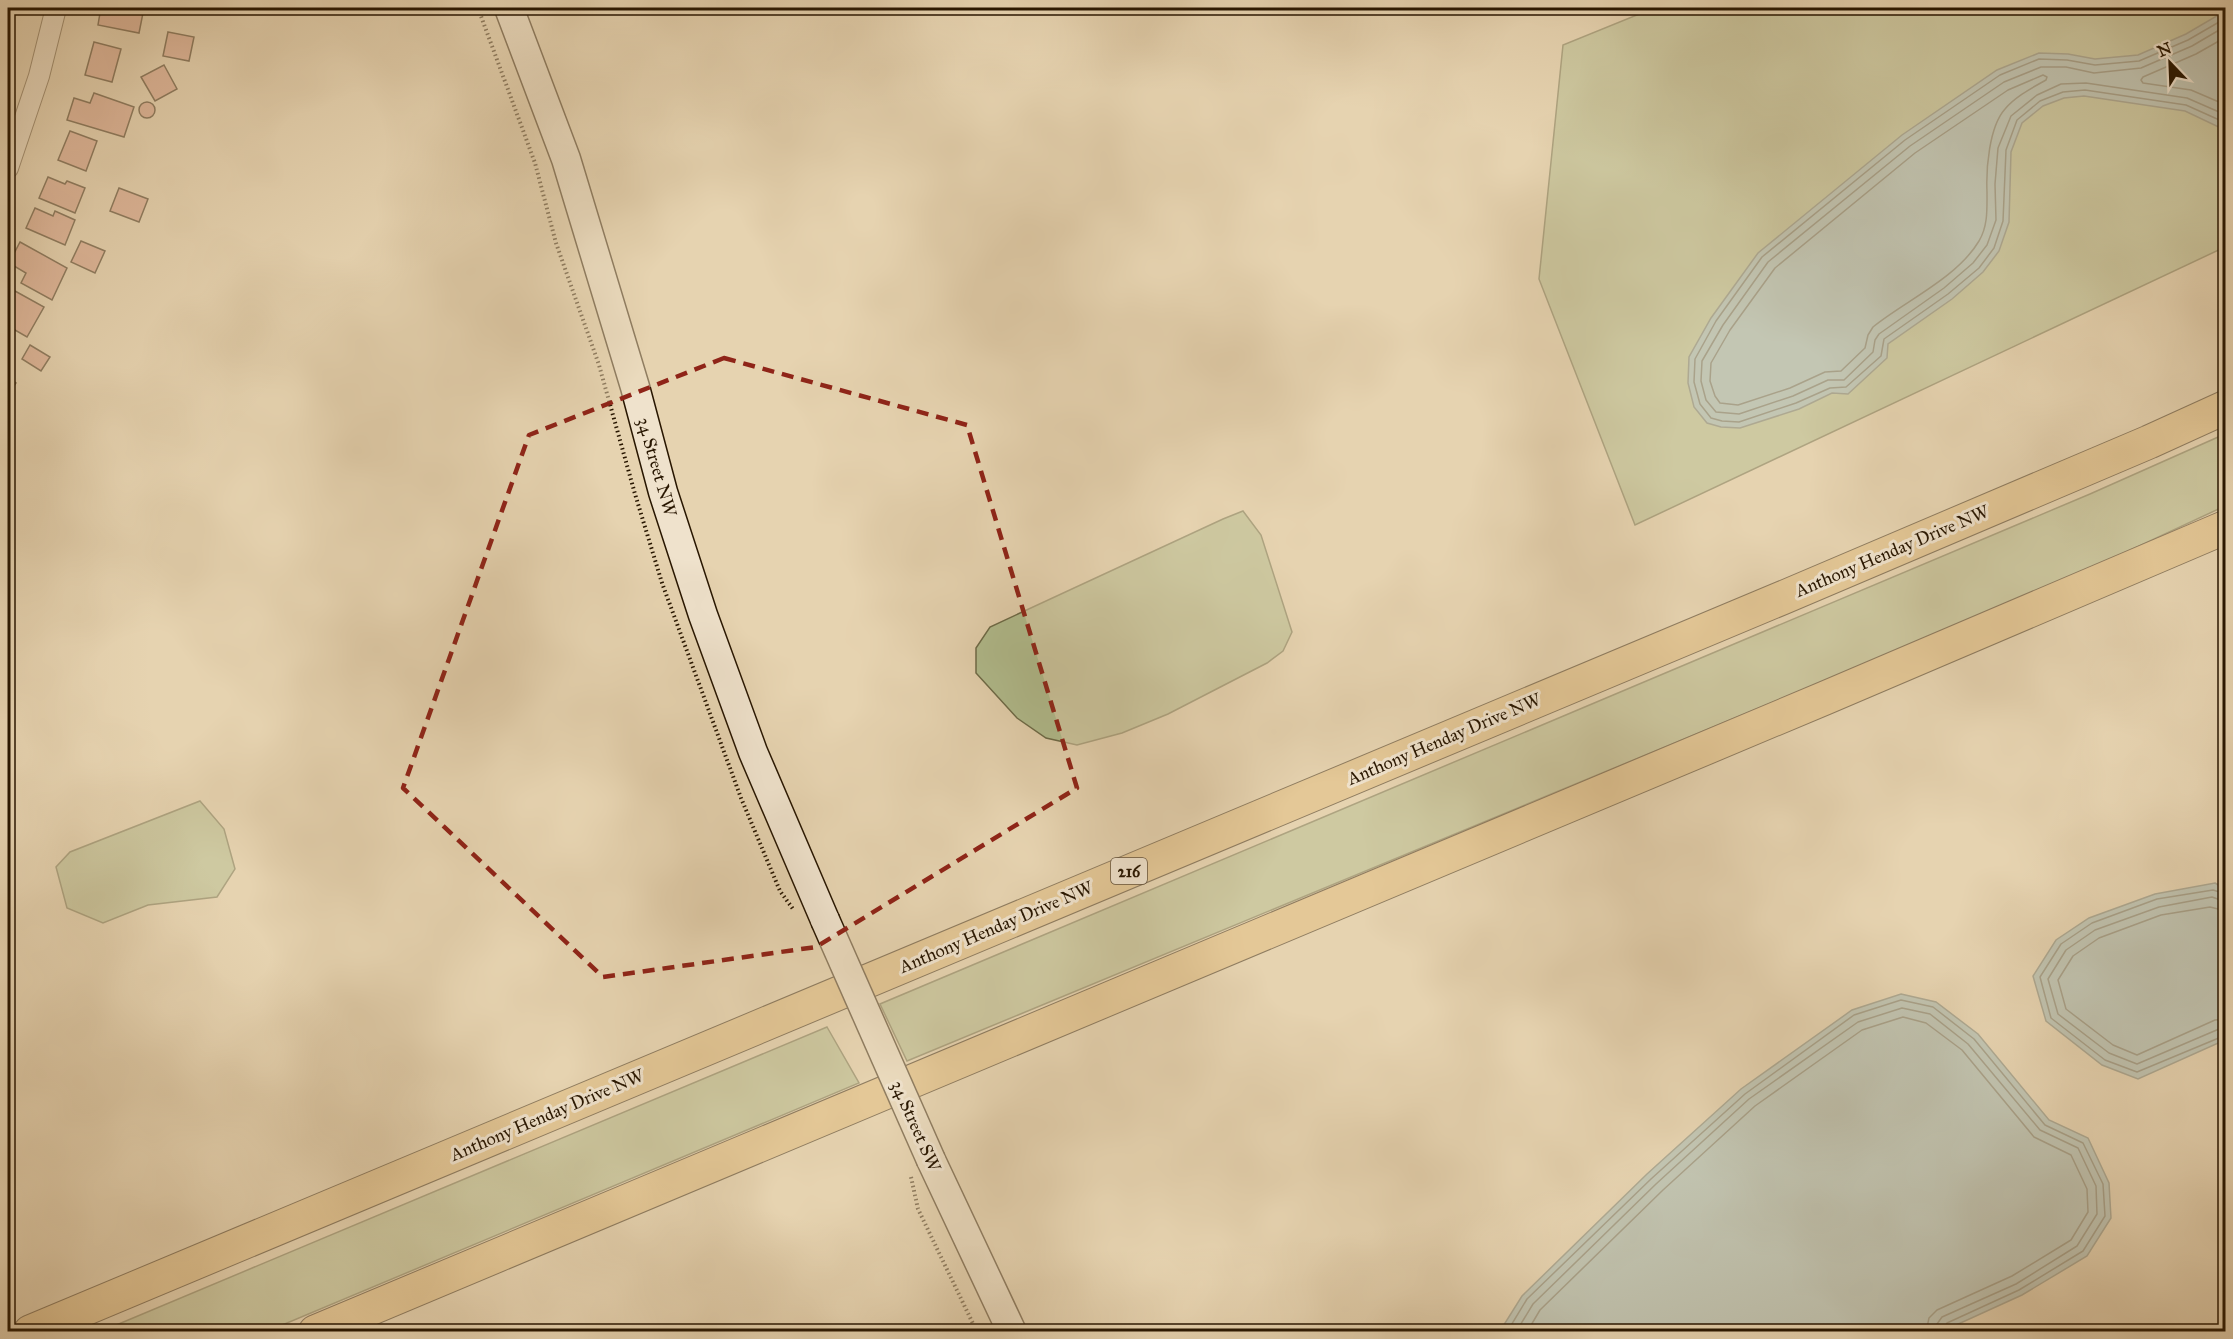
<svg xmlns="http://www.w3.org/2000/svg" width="2233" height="1339" viewBox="0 0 2233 1339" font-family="'IM FELL Great Primer',serif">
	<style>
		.green { fill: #b1bd8e; stroke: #6c6a47; stroke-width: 1.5 }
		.water { fill: #9ab6b6; stroke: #6c766d; stroke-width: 1.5 }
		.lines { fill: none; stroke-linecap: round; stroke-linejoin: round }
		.shore { stroke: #61665b; stroke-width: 1.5 }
		.building { fill: #d89880; stroke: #281600; stroke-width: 1.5 }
		.minor-casing { stroke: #58452c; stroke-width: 22 }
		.secondary-casing { stroke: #281600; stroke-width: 31 }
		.motorway-casing { stroke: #281600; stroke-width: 35 }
		.path { stroke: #281600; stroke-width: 4; stroke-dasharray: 1.5 3; stroke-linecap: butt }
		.minor { stroke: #efe2cc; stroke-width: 20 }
		.secondary { stroke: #efe2cc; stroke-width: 28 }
		.motorway { stroke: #e3ba78; stroke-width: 33 }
		.secondary-bridge-casing { stroke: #281600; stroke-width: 31; stroke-linecap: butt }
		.secondary-bridge { stroke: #efe2cc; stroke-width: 28 }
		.marked { fill: none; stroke: #8f2418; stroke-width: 4.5; stroke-dasharray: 12 8; stroke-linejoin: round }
		.labels { text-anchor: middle; stroke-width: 6; stroke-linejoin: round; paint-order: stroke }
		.shield { fill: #efe2cc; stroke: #64533d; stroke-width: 1.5 }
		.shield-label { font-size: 16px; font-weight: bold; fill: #281600 }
		.street-label { font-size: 18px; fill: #281600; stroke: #efe2cc }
	</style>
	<rect width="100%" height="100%" fill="#e6d3b0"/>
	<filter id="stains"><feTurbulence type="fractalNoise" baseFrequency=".00333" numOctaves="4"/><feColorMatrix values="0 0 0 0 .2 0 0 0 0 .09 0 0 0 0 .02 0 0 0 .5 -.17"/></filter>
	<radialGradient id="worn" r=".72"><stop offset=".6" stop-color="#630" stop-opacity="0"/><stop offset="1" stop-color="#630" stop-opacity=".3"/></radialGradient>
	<!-- green -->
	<g class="green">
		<polygon points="1654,8 2225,8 2225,247 1635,525 1539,279 1563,45"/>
		<polygon points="2225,434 2225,506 2051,587 907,1061 880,1004 2090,494"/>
		<polygon points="1243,511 1261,535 1292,632 1283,651 1267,663 1168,714 1122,733 1077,745 1046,738 1017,718 976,673 976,648 990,627 1223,519"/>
		<polygon points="200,801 224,829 235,869 217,897 148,905 103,923 67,908 56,867 70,852"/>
		<polygon points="827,1027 859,1083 268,1331 102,1331"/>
	</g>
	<!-- water -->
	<g class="water">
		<polygon points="2225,11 2225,130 2185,111 2084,96 2064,98 2043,106 2022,123 2011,152 2009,222 1999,251 1983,272 1952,299 1888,344 1887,358 1848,394 1832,393 1799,409 1740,428 1721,427 1707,423 1694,407 1688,383 1689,357 1711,318 1758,253 1902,135 1997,70 2039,53 2068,54 2095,59 2138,55 2186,34"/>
		<polygon points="2215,883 2225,889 2225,1040 2138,1079 2102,1065 2046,1021 2033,976 2056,940 2089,918 2155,894"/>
		<polygon points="1901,994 1936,1002 1978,1034 2049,1120 2088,1138 2109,1183 2111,1218 2087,1256 2022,1295 1943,1331 1500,1331 1522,1296 1647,1174 1741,1089 1852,1010"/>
	</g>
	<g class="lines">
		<!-- shore -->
		<g class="shore">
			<polyline points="2226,18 2188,40 2139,61 2095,65 2067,60 2039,59 2000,75 1905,140 1762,257 1716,321 1695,359 1694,382 1700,404 1711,418 1722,421 1739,422 1796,403 1830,388 1846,387 1881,356 1884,339 1948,294 1979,268 1994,248 2003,221 2006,150 2017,120 2040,101 2063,92 2085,90 2186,105 2226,123"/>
			<polyline points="2226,26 2192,46 2141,68 2094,73 2066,67 2041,67 2004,82 1910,146 1768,262 1723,325 1702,361 1701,381 1706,400 1716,412 1739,414 1793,396 1828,380 1844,380 1873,352 1875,340 1879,334 1944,288 1973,263 1987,245 1996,220 1995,184 1998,148 2011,116 2037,95 2061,84 2086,83 2187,98 2226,115"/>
			<polyline points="2226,37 2196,54 2143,77 2141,80 2143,83 2191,90 2226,105"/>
			<path d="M2043,75L2047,77L2046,80C2032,88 2016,96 2005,109C1989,127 1986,169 1987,192C1987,209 1988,226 1979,241C1957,278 1905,301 1873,327L1868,335L1865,348L1841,371L1825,372L1790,388L1738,405L1720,403L1715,396L1710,381L1711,363L1730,330L1775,268L1915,153L2008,90Z"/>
			<polyline points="2226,894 2213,890 2157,899 2092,923 2061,944 2040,977 2051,1018 2105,1060 2137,1072 2226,1035"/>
			<polyline points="2226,902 2212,897 2159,907 2095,930 2066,950 2048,979 2058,1014 2109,1053 2137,1064 2219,1029 2226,1028"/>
			<polyline points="2226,911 2210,907 2161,915 2099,938 2073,956 2058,980 2066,1009 2113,1045 2137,1055 2215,1020 2226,1019"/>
			<polyline points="1507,1332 1527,1299 1651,1179 1745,1094 1854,1015 1901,1000 1933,1007 1974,1039 2045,1125 2083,1143 2103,1184 2105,1216 2083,1251 2019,1290 1947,1323 1943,1332"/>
			<polyline points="1516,1332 1533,1304 1656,1184 1749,1099 1858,1022 1902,1008 1930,1014 1968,1044 2040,1130 2078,1148 2096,1186 2097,1214 2077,1246 2016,1284 1942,1317 1937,1324 1935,1332"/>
			<polyline points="1527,1332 1540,1310 1663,1190 1755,1106 1862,1030 1903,1017 1926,1023 1962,1050 2034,1137 2071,1155 2087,1189 2088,1212 2071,1240 2012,1276 1937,1310 1929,1318 1926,1332"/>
		</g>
	</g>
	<!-- building -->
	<g class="building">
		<polygon points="99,8 144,8 139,33 98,25 100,13 98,12"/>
		<polygon points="168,32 194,37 189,61 163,56"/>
		<polygon points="94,42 121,49 112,82 85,75"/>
		<polygon points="164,65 177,89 155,101 141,77"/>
		<polygon points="94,93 134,107 124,137 67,120 74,98 90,103"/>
		<circle cx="147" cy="110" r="8"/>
		<polygon points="70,131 97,141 86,171 58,160"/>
		<polygon points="48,177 65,184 67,181 85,188 75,213 39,198"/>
		<polygon points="119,188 148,199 139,222 110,211"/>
		<polygon points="35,208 53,216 55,211 75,220 65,245 26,228"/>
		<polygon points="81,241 105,251 95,273 71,262"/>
		<polygon points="20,242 67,268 52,300 21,283 26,273 9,263"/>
		<polygon points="15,291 44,307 27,337 8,326 8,302"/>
		<polygon points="30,345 50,357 41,371 22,359"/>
		<polygon points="8,377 16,383 9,393 8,392"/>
	</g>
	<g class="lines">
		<!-- minor casing -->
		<g class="minor-casing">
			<polyline id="minor" points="8,168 39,76 56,8"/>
		</g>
		<!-- secondary casing -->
		<g class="secondary-casing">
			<g id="secondary">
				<polyline points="509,8 566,159 635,387 663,492 703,615 753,752 825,920"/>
				<polyline points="931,1160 1012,1332"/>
			</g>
		</g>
		<!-- motorway casing -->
		<g class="motorway-casing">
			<g id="motorway">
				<polyline points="30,1332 1782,598 2149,442 2226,407"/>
				<polyline points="315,1332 1825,698 2226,527"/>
			</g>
		</g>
		<!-- path -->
		<g class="path">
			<polyline points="478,8 535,163 556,243 599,365 635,494 662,583 741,798 780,891 793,909"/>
			<polyline points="911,1177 918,1209 977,1332"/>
		</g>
		<!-- minor -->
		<use href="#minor" class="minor"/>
		<!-- secondary -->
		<use href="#secondary" class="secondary"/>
		<!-- motorway -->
		<use href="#motorway" class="motorway"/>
		<!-- secondary-bridge casing -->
		<g class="secondary-bridge-casing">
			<polyline id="secondary-bridge" points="825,920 931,1160"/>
		</g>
		<!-- secondary-bridge -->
		<use href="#secondary-bridge" class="secondary-bridge"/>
	</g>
	<!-- marked area -->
	<path d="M0 0H2233V1339H0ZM724,358L967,425L1077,788L816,947L603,977L403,788L529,435Z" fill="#e6d3b0" fill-opacity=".55" fill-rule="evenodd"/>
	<path class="marked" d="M724,358L967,425L1077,788L816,947L603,977L403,788L529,435Z"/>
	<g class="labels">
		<!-- shield labels -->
		<rect class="shield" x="1111" y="858" width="36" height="26" rx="4.5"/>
		<g class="shield-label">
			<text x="1129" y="877">216</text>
		</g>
		<!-- street labels -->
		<g class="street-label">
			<text transform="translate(657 467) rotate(74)" y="6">34 Street NW</text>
			<text transform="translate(1892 551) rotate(-23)" y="6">Anthony Henday Drive NW</text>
			<text transform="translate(1444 739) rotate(-23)" y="6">Anthony Henday Drive NW</text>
			<text transform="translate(996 927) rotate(-23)" y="6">Anthony Henday Drive NW</text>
			<text transform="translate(547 1115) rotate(-23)" y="6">Anthony Henday Drive NW</text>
			<text transform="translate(916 1126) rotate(66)" y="6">34 Street SW</text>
		</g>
	</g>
	<!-- margin -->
	<rect width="2233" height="1339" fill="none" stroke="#e6d3b0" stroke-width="30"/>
	<rect x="9" y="9" width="2215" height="1321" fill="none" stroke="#281600" stroke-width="3"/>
	<rect x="15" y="15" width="2203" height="1309" fill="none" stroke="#281600" stroke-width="1.5"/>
	<!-- north arrow -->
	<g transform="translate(2170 63) rotate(337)" stroke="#efe2cc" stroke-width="4.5" paint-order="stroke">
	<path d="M0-4.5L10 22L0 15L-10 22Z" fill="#281600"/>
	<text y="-9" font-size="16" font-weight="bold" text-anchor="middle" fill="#281600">N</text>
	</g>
	<rect width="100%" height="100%" filter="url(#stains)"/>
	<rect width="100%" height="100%" fill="url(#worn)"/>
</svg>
